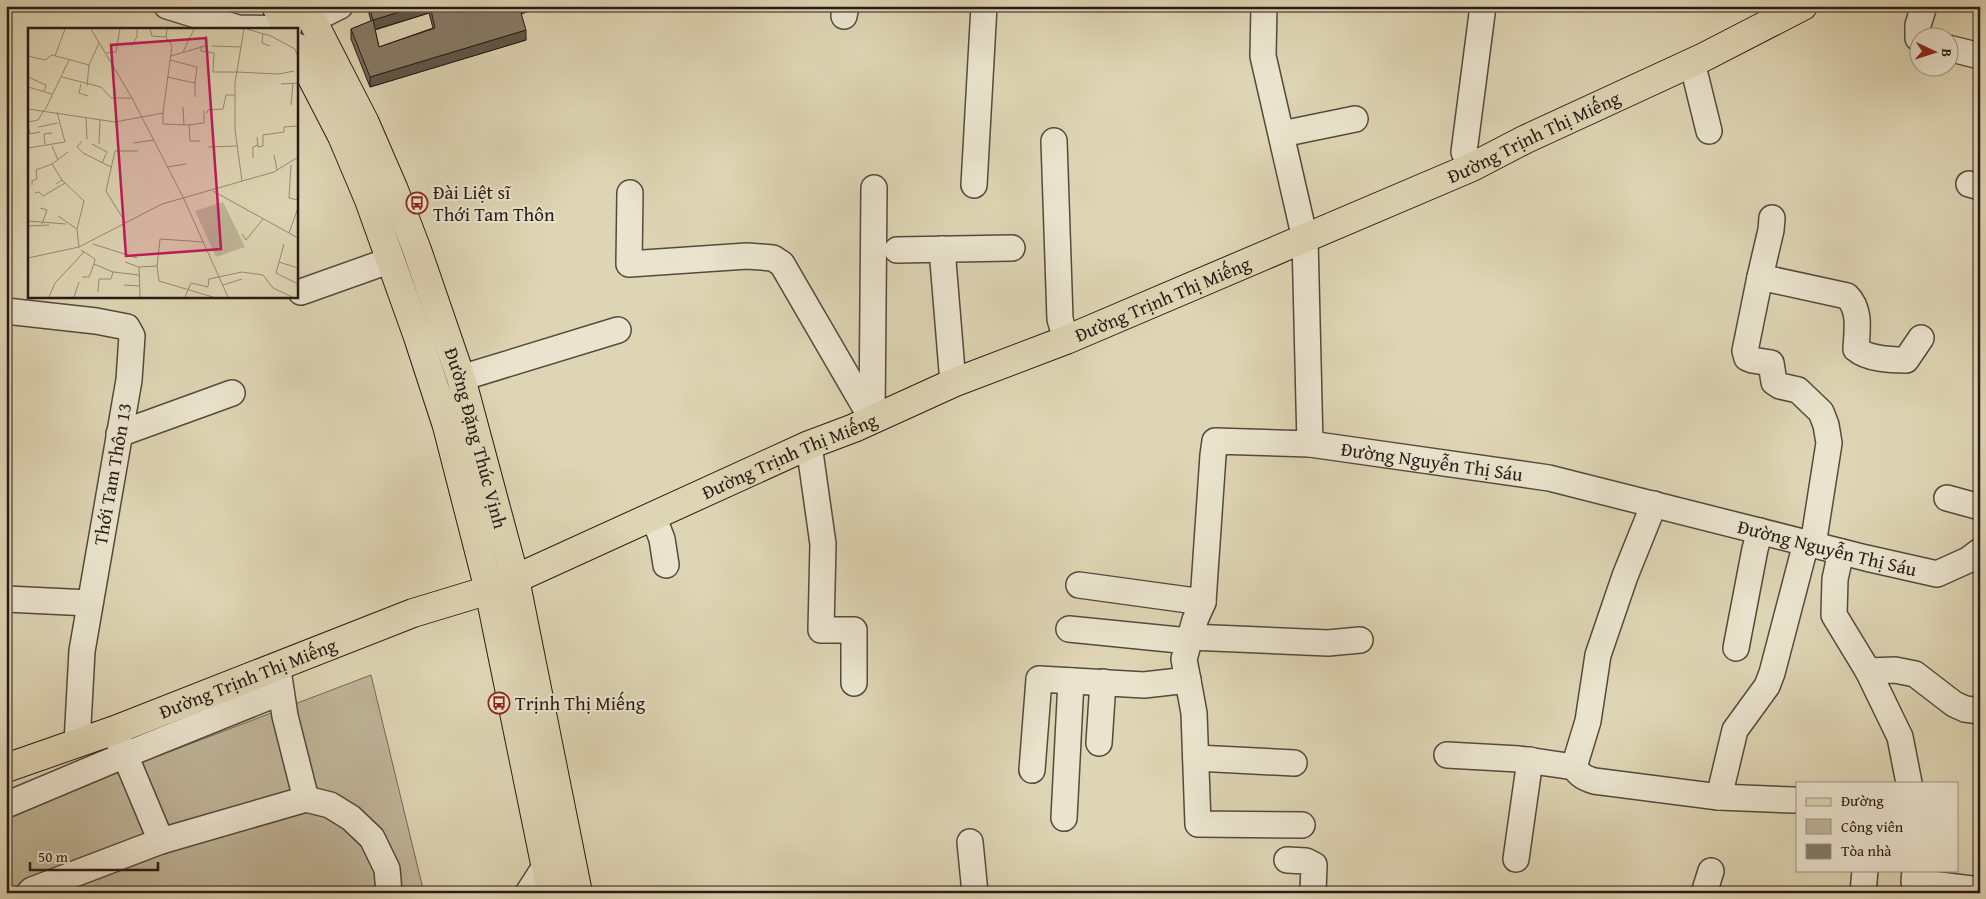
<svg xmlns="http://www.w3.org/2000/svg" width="1986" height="899" viewBox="0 0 1986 899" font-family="'Gentium Book Plus',serif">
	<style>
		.green { fill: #bfb599; stroke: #736857 }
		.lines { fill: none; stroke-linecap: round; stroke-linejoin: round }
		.minor-casing { stroke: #554a3d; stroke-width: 28 }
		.major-casing { stroke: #271b15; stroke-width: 30 }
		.minor { stroke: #eae4ce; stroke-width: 25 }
		.major { stroke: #ded5b4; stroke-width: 28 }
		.wall { fill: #736b59; stroke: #271b15; fill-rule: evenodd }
		.shaded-wall { fill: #5e5749; stroke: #271b15 }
		.building { fill: #867c68; stroke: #271b15 }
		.labels { text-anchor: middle; stroke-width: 4; stroke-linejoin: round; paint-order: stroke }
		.street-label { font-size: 19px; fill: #271b15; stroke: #eae4ce }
		.poi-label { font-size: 19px; fill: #271b15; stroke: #eae4ce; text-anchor: start }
		.inset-road { fill: none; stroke: #958b74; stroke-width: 1 }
		.view { fill: #c2185b; fill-opacity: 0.15; stroke: #c2185b; stroke-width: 2.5 }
		.inset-edge { fill: none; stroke: #271b15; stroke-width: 2.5 }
	</style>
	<rect width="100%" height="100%" fill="#ded5b4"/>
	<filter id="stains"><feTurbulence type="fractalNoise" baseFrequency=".004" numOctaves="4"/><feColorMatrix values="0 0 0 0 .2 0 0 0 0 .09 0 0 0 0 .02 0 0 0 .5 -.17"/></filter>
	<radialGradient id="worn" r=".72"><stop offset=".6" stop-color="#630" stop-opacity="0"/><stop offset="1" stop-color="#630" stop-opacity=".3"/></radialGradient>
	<!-- green -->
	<polygon class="green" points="371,675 424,893 6,893 6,814"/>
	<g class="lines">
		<!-- minor casing -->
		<g class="minor-casing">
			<g id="minor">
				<polyline points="167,6 238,28 287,29"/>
				<path id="s1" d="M1264,6L1263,56L1305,239L1310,444L1549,478L1866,558L1937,574L1968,560L1980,551"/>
				<polyline points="844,16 846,6"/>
				<polyline points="312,20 340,6"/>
				<polyline points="1918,38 1918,25 1924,6"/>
				<polyline points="1948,48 1980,56"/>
				<polyline points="1692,62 1709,131"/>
				<polyline points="1282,134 1355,119"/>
				<polyline points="1054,141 1060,319 1066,340"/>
				<polyline points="1472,167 1464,152 1483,6"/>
				<polyline points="1969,184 1980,187"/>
				<polyline points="974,185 984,6"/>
				<polyline points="630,193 629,264 747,256 773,258 782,264 872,419"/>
				<polyline points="942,249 953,383"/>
				<polyline points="897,250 1012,248"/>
				<polyline points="1760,277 1771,230 1772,218"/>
				<polyline points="301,292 391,260"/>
				<polyline points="6,311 96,321 127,327 132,336 129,380 82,651 77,743"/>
				<polyline points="461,378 618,330"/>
				<polyline points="872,419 874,188"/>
				<polyline points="119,434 232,393"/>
				<polyline points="809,445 823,544 821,630 854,630 854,683"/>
				<polyline points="1947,498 1980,507"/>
				<polyline points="653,516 662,539 666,565"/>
				<path d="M1813,545L1829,443L1826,425L1821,412L1798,390L1780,386L1774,382L1771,363L1752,360L1747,358L1745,351L1760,277L1847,296C1861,310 1857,330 1856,349C1868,359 1890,360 1906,360L1921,338"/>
				<polyline points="1841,552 1835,579 1834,615 1868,671 1900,737 1909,783"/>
				<polyline points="1079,585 1203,602"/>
				<polyline points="6,599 90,603"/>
				<polyline points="1069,629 1189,641"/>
				<polyline points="1190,637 1328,643 1360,640"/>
				<polyline points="1736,648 1755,549 1760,531"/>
				<polyline points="1868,671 1895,670 1915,674 1954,704 1965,709 1980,711"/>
				<polyline points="279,677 285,716 306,799"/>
				<polyline points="119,742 125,755 281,692"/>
				<polyline points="1099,743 1103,682"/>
				<polyline points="1447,755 1519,759 1574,767 1588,721 1598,655 1625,576 1654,504"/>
				<polyline points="1196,758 1294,763"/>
				<path d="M1574,767C1580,776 1585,778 1594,781L1719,797L1735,730L1767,686L1772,673L1806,543"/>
				<polyline points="1032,770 1039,679 1144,685 1188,680"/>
				<polyline points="1719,797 1793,800"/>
				<polyline points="6,805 125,755 161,841 32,890 29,893"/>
				<polyline points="1064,818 1071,681"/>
				<polyline points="1302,825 1198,824 1194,713 1184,659 1195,620 1203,602 1213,455 1215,441 1310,444"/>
				<polyline points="161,841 306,799 330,805 351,818 372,838 387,869 389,893"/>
				<polyline points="970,842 975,893"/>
				<polyline points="1516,859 1530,760"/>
				<polyline points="1287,860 1306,861 1314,865 1313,893"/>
				<polyline points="1915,870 1914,882 1980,890"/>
				<polyline points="528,893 546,865"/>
				<polyline points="1704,893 1711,871"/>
				<polyline points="1863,893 1865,870"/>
			</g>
		</g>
		<!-- major casing -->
		<g class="major-casing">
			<g id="major">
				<polyline points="276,6 287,29"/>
				<path id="s2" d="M305,6L365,123L394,190L417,250L461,378L515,579L578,893"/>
				<polyline points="296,47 342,136 369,200 418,337 447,426 489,590 551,893"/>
				<path id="s3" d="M6,768L115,730L413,613L489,590L515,579L809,445L854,428L953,383L1066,340L1472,167L1524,140L1704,57L1803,6"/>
			</g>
		</g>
		<!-- minor -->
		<use href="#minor" class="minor"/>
		<!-- major -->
		<use href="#major" class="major"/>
	</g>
	<!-- wall -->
	<path class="wall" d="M367,6H536V9L521,14L526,40L370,87L351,39V29L371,21ZM429,13L433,28L379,47L375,30Z"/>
	<!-- shaded-wall -->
	<g class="shaded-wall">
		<polygon points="419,6 429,6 429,13 373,30 373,20"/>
		<polygon points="518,6 536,6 536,9 518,14"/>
		<polygon points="526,30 526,40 370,87 370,77"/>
	</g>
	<!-- building -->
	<g class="building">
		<polygon points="369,6 419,6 373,20"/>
		<polygon points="430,6 519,6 526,30 370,77 351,29 373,20 379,47 435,28"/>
	</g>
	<!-- icons -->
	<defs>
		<g id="bus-ring" transform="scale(1.125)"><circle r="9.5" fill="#eae4ce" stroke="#8f2418" stroke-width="1.5"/><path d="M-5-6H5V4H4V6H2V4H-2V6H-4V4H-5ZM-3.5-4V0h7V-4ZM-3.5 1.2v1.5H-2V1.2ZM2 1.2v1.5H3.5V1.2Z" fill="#8f2418"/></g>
	</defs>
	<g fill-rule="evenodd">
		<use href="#bus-ring" x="417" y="203"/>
		<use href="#bus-ring" x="499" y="703"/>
	</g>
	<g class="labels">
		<!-- street labels -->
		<g class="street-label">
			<text dy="7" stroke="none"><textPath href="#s3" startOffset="1654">Đường Trịnh Thị Miếng</textPath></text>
			<text dy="7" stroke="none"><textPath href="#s3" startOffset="1249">Đường Trịnh Thị Miếng</textPath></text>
			<text dy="7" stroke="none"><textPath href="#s2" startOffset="466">Đường Đặng Thúc Vịnh</textPath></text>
			<text dy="7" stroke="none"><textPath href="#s3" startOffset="844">Đường Trịnh Thị Miếng</textPath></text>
			<text dy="7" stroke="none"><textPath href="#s1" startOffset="566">Đường Nguyễn Thị Sáu</textPath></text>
			<text transform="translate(112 474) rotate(-80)" y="7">Thới Tam Thôn 13</text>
			<text dy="7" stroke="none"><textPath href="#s1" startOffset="971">Đường Nguyễn Thị Sáu</textPath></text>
			<text dy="7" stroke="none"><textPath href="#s3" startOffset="258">Đường Trịnh Thị Miếng</textPath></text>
		</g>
		<!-- poi labels -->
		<g class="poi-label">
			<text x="433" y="199">Đài Liệt sĩ<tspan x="433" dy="22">Thới Tam Thôn</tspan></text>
			<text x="515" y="710">Trịnh Thị Miếng</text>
		</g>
	</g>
	<!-- overview -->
	<g transform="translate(28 28)">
		<rect width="270" height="270" fill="#ded5b4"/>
		<path d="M195,174L217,219L188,229L167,183Z" fill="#bfb599"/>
		<path class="inset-road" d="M63,1L104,70L155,169L200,269M122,1L124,8L138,9M219,1L243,8L267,21L270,29M235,5L234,15L242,18M103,18L109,9V1M173,18V23L186,25L185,44H208M184,18L213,19M155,24L166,1M78,25L88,24L92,1M0,28L17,32L24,27L61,37L71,15M27,28L37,1M143,28L177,18L178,8M142,32L169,39L167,55M208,44L251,46L266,43M0,49L18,57L16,64M34,49L73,59L83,70H104M139,49L167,55V69M53,56L51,65L60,68M253,56L270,55M59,58L61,37M0,59L24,66M263,77L265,55M155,79L156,97M0,81L87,94L135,85L144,18L138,9L139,1M17,82L41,32M135,85V96L159,97L176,95V83M179,85L180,82L195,81L198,67H207M58,90L59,111M0,94L10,92L16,82M0,97L2,106L12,104M161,97L162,113H172M10,99L30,95M229,109L230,119L235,118V107L256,104V99L270,98M54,113L49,119L55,125L83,139M105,115L126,112M17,116L16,106L24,105M64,116L79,124L74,135M71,116L72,92M24,118L30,132M180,119L209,118M0,120L37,114L29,84M246,127L249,142M225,130V119L230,117M24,136L40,124M263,137L261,170L270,172M139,139L158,136M214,153L207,102V55L216,1M28,156L34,152L56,173L49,201M4,157V153L9,151L8,142L24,136L34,152M185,163L270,210M7,165L11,164L15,168L37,155M12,180L19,182L14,196M30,188L49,201L51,219M0,193L38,196M97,194L78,163L87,123H110M0,198L21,197M261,205L270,180M214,206L218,212L235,191M65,216L109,230M256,216L248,245L270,256M53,222L67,231L66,236L85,244L111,247M0,230L51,219L134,176L246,144L270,129M97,234L111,239L129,238L132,211L176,214M251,234L270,240M129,238L131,253L185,269M111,239L112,269M54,249H61L66,236M96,257L112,258M195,257L214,251M70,264L71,251H83L85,244M21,269L27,255L56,224M46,269L51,254M157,269L163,255L180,259L181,251L214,244L235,247L245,260L264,269"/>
		<path class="view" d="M178,10L193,221L98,228L83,17Z"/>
		<rect width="270" height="270" class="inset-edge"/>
	</g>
	<!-- margin -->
	<rect width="1986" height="899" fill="none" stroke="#ded5b4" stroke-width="25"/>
	<rect x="8" y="8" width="1971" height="884" fill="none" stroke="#271b15" stroke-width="2.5"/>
	<rect x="12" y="12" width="1961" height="874" fill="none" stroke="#271b15"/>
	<!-- legend -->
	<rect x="1796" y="782" width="162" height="90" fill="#eae4ce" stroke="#9c9484"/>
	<rect x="1806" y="798" width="25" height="8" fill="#ded5b4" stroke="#9c9484"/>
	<text x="1841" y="806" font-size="15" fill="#271b15">Đường</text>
	<rect x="1806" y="819" width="25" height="15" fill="#bfb599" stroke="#9c9484"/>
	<text x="1841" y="832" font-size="15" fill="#271b15">Công viên</text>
	<rect x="1806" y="844" width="25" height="15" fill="#867c68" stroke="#9c9484"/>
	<text x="1841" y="856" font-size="15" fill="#271b15">Tòa nhà</text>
	<!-- north arrow -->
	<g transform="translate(1934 52) rotate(94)"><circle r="24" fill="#eae4ce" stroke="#9c9484"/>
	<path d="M0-4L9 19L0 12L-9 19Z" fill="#8f2418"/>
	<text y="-8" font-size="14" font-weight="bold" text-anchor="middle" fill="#271b15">B</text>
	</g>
	<!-- scale -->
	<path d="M30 862v8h128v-8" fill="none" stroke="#271b15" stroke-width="2.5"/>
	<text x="38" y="862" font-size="15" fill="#271b15" stroke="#eae4ce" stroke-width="4" paint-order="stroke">50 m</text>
	<rect width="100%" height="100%" filter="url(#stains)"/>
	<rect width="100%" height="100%" fill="url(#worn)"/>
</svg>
